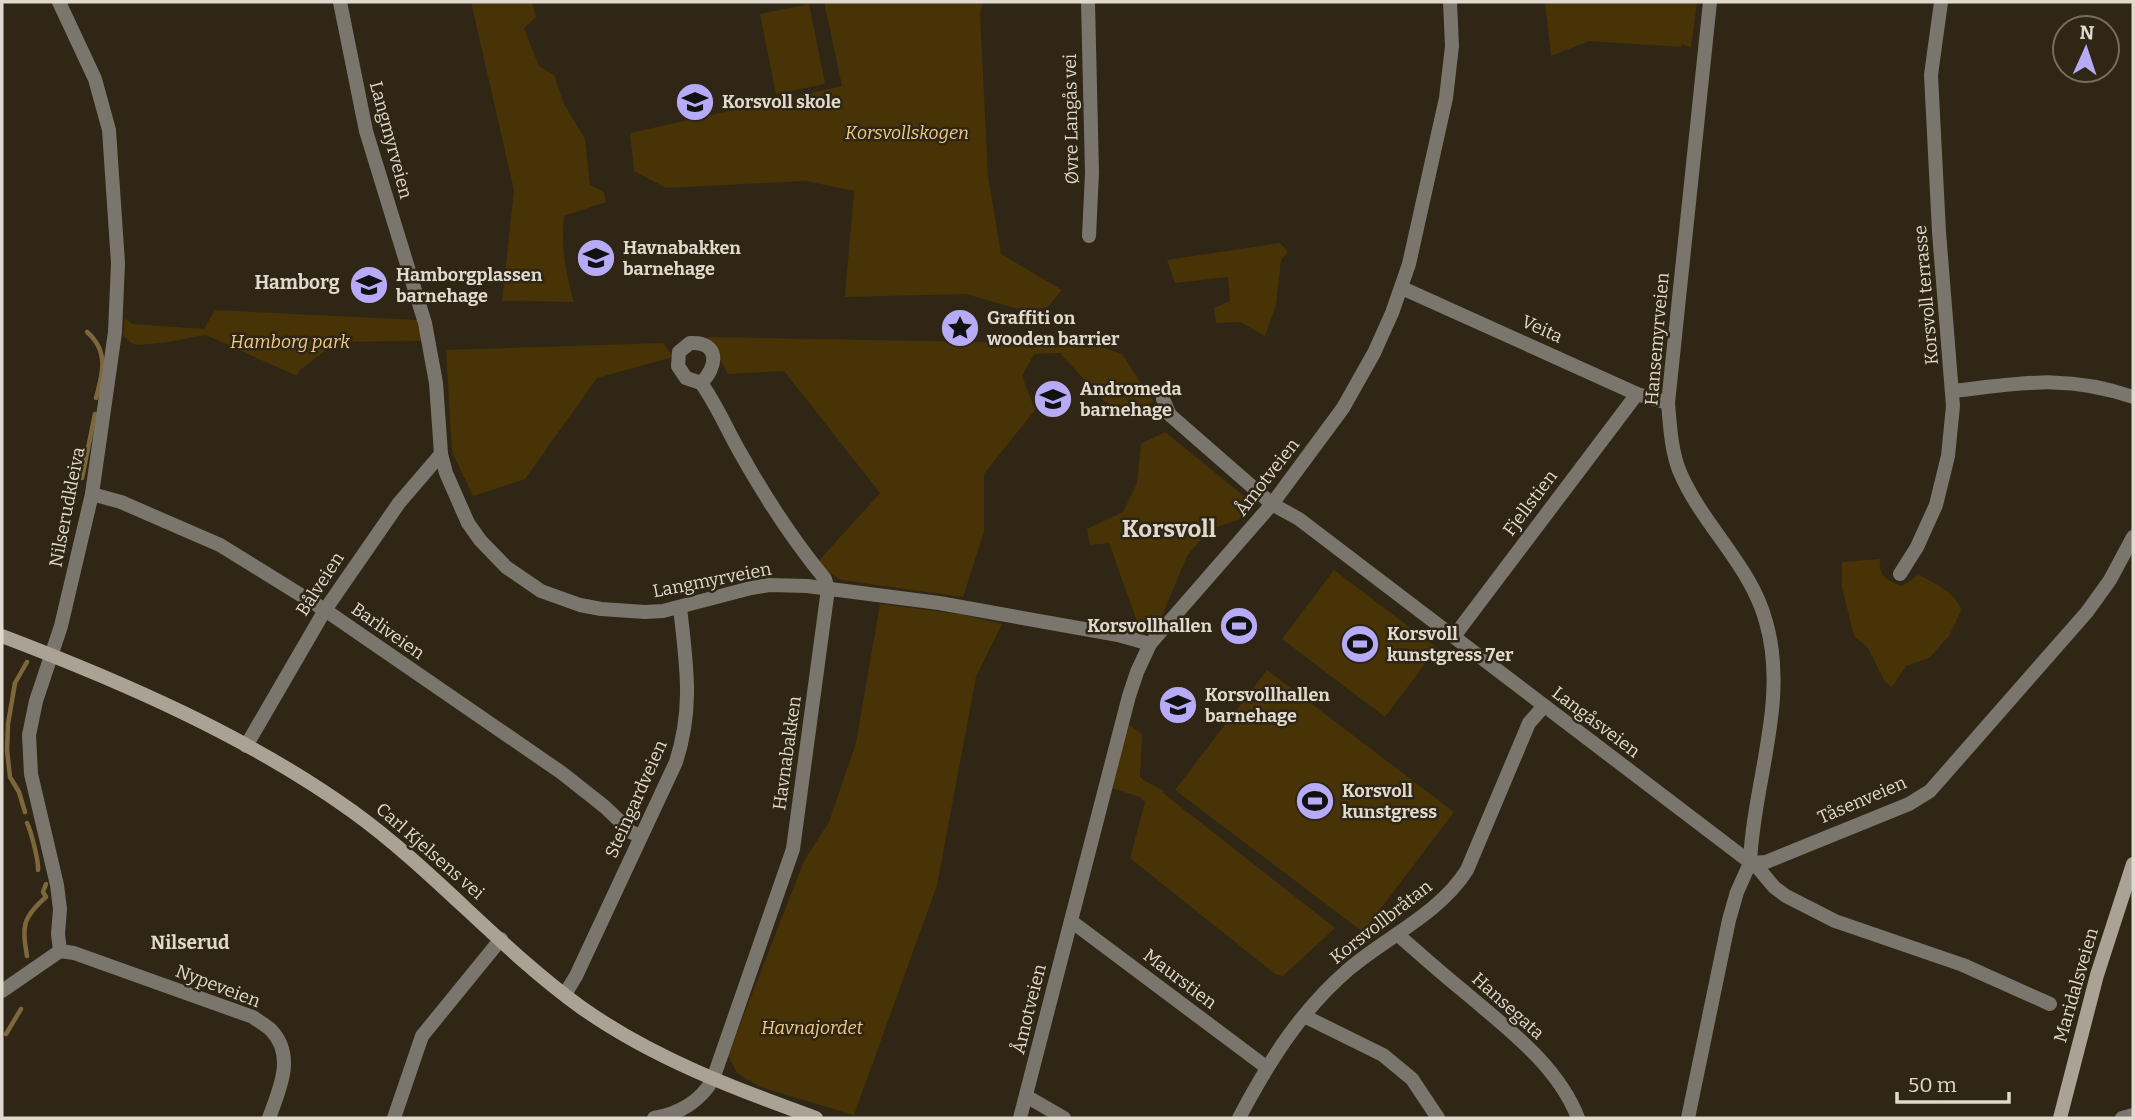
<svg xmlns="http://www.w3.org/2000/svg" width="2135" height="1120" viewBox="0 0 2135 1120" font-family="Bitter,serif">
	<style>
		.green { fill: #483306 }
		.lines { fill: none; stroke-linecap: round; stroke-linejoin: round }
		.stream { stroke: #7f673c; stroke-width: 4.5 }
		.minor { stroke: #7a756d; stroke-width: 14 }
		.tertiary { stroke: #7a756d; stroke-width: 14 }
		.secondary { stroke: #aaa294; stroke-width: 14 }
		.labels { text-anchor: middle; stroke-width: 5; stroke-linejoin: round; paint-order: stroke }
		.poi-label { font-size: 18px; font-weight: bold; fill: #dfd9ce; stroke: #2f2615; text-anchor: start }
		.street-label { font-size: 18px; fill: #dfd9ce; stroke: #2f2615 }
		.park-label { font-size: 18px; font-style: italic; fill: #f1cb86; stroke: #2f2615 }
		.neighbourhood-label { font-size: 19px; font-weight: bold; fill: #dfd9ce; stroke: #2f2615 }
		.district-label { font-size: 24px; font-weight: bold; fill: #dfd9ce; stroke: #2f2615 }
	</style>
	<rect width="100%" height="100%" fill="#2f2615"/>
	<!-- green -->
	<g class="green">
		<path d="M471,2H532L536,17L524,28L539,66L554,75L564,104L585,139L590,185L604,192L606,202L564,216C561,247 565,272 574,302L502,301L514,190Z"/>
		<polygon points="824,2 983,2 980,12 988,176 1001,254 1062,290 1047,308 1018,309 966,294 845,297 854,191 806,181 666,188 634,171 630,133 842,86"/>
		<polygon points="1545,2 1697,2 1691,48 1682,44 1681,47 1589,41 1551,56"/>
		<polygon points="809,4 825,84 776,94 760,14"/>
		<polygon points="1280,243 1288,252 1281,260 1276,305 1265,336 1240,322 1216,323 1214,308 1230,301 1228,277 1175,283 1167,260"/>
		<polygon points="215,310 417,320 422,341 337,342 300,370 297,376 206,335 168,342 138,345 131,343 123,335 125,318 132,324 204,329"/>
		<polygon points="707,337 1092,344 1122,354 1153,401 1133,420 1103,400 1060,353 1034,354 1022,376 1035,410 984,474 984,532 963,597 841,580 816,564 880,493 784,371 728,374"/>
		<polygon points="663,343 673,357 597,378 525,479 473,496 452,452 446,350"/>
		<polygon points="1165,432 1245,497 1253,510 1240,519 1209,530 1187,556 1162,616 1139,627 1109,543 1090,545 1087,529 1123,512 1137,483 1141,444"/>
		<path d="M1880,559C1878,576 1888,581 1902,586L1918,575C1934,582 1958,594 1961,611L1949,636L1929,658L1906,666L1892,687L1885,682L1868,648L1854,636L1842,587V562Z"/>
		<polygon points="1334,570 1437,648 1385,717 1282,639"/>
		<polygon points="880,604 959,614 1002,624 976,677 937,885 854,1115 760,1087 737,1073 728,1056 804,861 829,822 856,743"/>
		<polygon points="1267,670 1454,812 1363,932 1175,790"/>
		<polygon points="1129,725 1142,734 1140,776 1143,780 1164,791 1163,793 1335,928 1283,976 1275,974 1130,858 1145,802 1140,797 1112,788"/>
	</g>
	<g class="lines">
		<!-- stream -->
		<g class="stream">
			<path d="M87,332C109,351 103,373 96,398"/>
			<polyline points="82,478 95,414"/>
			<polyline points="25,812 19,792 10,777 7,750 8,724 15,683 27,662"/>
			<path d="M27,823C31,831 39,862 38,870"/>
			<path d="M27,956C22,926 22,918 46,897L43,892L46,884"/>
			<polyline points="6,1034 21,1009"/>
		</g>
		<!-- minor -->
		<g class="minor">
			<polyline points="340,2 366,131 425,323 436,383 441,454 446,473 468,523 480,540 506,567 541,591 580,605 601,609 645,612 663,611 751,588 770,585 807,586 939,603 1118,635 1150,644"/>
			<polyline points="1088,2 1092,173 1089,236"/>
			<path d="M1710,2L1668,403C1670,425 1671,449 1679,470C1701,524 1751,565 1766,622C1789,701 1753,783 1750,863"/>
			<polyline points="1402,288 1637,394 1668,403"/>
			<path d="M1954,391C2021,383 2067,374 2133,397"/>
			<polyline points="1163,399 1170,415 1272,504 1299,519 1759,869 1774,887 1786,896 1835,921 1963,965 2050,1004"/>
			<polyline points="92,494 121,502 220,545 325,610 562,773 605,807 631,832 640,836"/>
			<polyline points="1900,574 1917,547 1936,505 1948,456 1953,406 1939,232 1931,75 1941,2"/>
			<polyline points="1455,635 1637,394"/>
			<polyline points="246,746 325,610 399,503 441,454"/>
			<polyline points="1750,863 1766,862 1909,804 1930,791 2087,612 2110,580 2133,537"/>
			<polyline points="1071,921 1266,1067"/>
			<path d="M1397,934C1420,954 1443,975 1467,994C1508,1029 1558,1066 1578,1118"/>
			<path d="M60,951L74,953L253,1017C258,1021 266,1025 271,1030C296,1056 279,1090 269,1118"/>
			<polyline points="2,991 60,951 58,934 60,909 57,885 31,774 29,735 36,701 61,626 92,494 115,332 118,263 109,130 95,79 59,2"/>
			<path d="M565,994L576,976L676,762C694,706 686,664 680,607"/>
			<polyline points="1304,1016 1383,1055 1412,1079 1438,1118"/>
			<polyline points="1026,1096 1064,1118"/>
			<polyline points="394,1118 422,1036 501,939"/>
			<path d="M654,1118C679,1114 701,1101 713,1079L793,849L828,589L825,579C793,540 765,497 741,454C727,430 717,405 701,383C718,367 720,341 690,343L679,352L678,366L686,378L701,383"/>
			<polyline points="1020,1118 1129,696 1137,672 1150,644 1272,504 1343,408 1374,353 1392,313 1409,264 1446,98 1452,46 1450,2"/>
			<path d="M1239,1118C1268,1063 1300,1011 1349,969C1388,936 1439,914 1467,870L1529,723L1544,706"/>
			<polyline points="1688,1118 1729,920 1737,892 1750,863"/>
		</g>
		<!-- tertiary -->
		<polyline class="tertiary" points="2122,1118 2133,1115"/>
		<!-- secondary -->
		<g class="secondary">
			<path d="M2,636C123,682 247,736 352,811C434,870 500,949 582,1008C653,1058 735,1089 816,1118"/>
			<polyline points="2060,1118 2097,975 2133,864"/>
		</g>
	</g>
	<!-- icons -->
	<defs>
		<g id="school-disc" transform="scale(2.0125)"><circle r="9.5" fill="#b7abf8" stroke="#2f2615"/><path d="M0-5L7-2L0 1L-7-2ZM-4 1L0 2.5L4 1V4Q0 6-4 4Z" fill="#111"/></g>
		<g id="sight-disc" transform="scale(2.0125)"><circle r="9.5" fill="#b7abf8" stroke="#2f2615"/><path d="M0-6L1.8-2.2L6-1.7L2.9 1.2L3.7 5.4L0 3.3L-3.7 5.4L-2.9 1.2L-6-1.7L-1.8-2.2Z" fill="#111"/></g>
		<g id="stadium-disc" transform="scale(2.0125)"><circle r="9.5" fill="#b7abf8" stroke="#2f2615"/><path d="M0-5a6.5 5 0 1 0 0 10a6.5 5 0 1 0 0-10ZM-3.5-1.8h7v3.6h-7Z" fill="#111"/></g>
	</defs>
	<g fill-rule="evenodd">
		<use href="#school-disc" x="695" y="102"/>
		<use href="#school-disc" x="596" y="258"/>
		<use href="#school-disc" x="369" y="285"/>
		<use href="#sight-disc" x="960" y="328"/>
		<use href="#school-disc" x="1053" y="399"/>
		<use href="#stadium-disc" x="1239" y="626"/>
		<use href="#stadium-disc" x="1360" y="644"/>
		<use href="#school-disc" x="1178" y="705"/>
		<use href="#stadium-disc" x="1315" y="801"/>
	</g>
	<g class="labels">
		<!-- poi labels -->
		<g class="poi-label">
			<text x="722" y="108">Korsvoll skole</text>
			<text x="623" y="254">Havnabakken<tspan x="623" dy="21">barnehage</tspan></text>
			<text x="396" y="281">Hamborgplassen<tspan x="396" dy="21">barnehage</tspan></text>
			<text x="987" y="324">Graffiti on<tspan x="987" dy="21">wooden barrier</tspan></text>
			<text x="1080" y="395">Andromeda<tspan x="1080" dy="21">barnehage</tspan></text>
			<text x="1212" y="632" text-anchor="end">Korsvollhallen</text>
			<text x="1387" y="640">Korsvoll<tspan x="1387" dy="21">kunstgress 7er</tspan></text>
			<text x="1205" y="701">Korsvollhallen<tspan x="1205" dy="21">barnehage</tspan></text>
			<text x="1342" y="797">Korsvoll<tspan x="1342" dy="21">kunstgress</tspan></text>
		</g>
		<!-- street labels -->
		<g class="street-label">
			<text transform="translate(1071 119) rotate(-91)" y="6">Øvre Langås vei</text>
			<text transform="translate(391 140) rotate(75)" y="6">Langmyrveien</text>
			<text transform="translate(1926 295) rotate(-95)" y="6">Korsvoll terrasse</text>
			<text transform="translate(1542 329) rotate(24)" y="6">Veita</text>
			<text transform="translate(1657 339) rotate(-85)" y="6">Hansemyrveien</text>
			<text transform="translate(1267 477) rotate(-52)" y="6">Åmotveien</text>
			<text transform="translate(1530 503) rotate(-53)" y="6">Fjellstien</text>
			<text transform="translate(67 507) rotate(-79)" y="6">Nilserudkleiva</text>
			<text transform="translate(712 580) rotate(-11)" y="6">Langmyrveien</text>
			<text transform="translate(320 584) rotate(-57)" y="6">Bålveien</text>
			<text transform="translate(388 631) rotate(35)" y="6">Barliveien</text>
			<text transform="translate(1596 722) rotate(37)" y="6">Langåsveien</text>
			<text transform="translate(787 753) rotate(-82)" y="6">Havnabakken</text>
			<text transform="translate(636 799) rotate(-66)" y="6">Steingardveien</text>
			<text transform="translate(1862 800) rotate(-23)" y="6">Tåsenveien</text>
			<text transform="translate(430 851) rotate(41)" y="6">Carl Kjelsens vei</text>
			<text transform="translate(1381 922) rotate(-38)" y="6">Korsvollbråtan</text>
			<text transform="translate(1180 979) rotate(37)" y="6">Maurstien</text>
			<text transform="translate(2076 985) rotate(-74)" y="6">Maridalsveien</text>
			<text transform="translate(218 986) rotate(21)" y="6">Nypeveien</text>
			<text transform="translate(1508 1006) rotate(42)" y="6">Hansegata</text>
			<text transform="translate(1029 1009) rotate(-76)" y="6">Åmotveien</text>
		</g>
		<!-- park labels -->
		<g class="park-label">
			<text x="907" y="139">Korsvollskogen</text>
			<text x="290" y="348">Hamborg park</text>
			<text x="812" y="1034">Havnajordet</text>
		</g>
		<!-- neighbourhood labels -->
		<g class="neighbourhood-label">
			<text x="297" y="289">Hamborg</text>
			<text x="190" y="949">Nilserud</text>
		</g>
		<!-- district labels -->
		<g class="district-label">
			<text x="1169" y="537">Korsvoll</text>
		</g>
	</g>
	<!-- border -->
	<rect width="2135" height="1120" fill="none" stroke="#dfd9ce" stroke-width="7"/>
	<!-- north arrow -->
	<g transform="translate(2086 49) rotate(3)"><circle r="33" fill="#2f2615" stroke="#756e5f" stroke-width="2"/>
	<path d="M0-5L12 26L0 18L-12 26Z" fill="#b7abf8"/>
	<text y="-10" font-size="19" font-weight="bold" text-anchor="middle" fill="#dfd9ce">N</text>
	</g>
	<!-- scale -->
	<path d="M1897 1092v10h112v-10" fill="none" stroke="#dfd9ce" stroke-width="3.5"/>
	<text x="1908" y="1092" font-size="21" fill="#dfd9ce" stroke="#2f2615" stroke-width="5" paint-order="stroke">50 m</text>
</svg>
